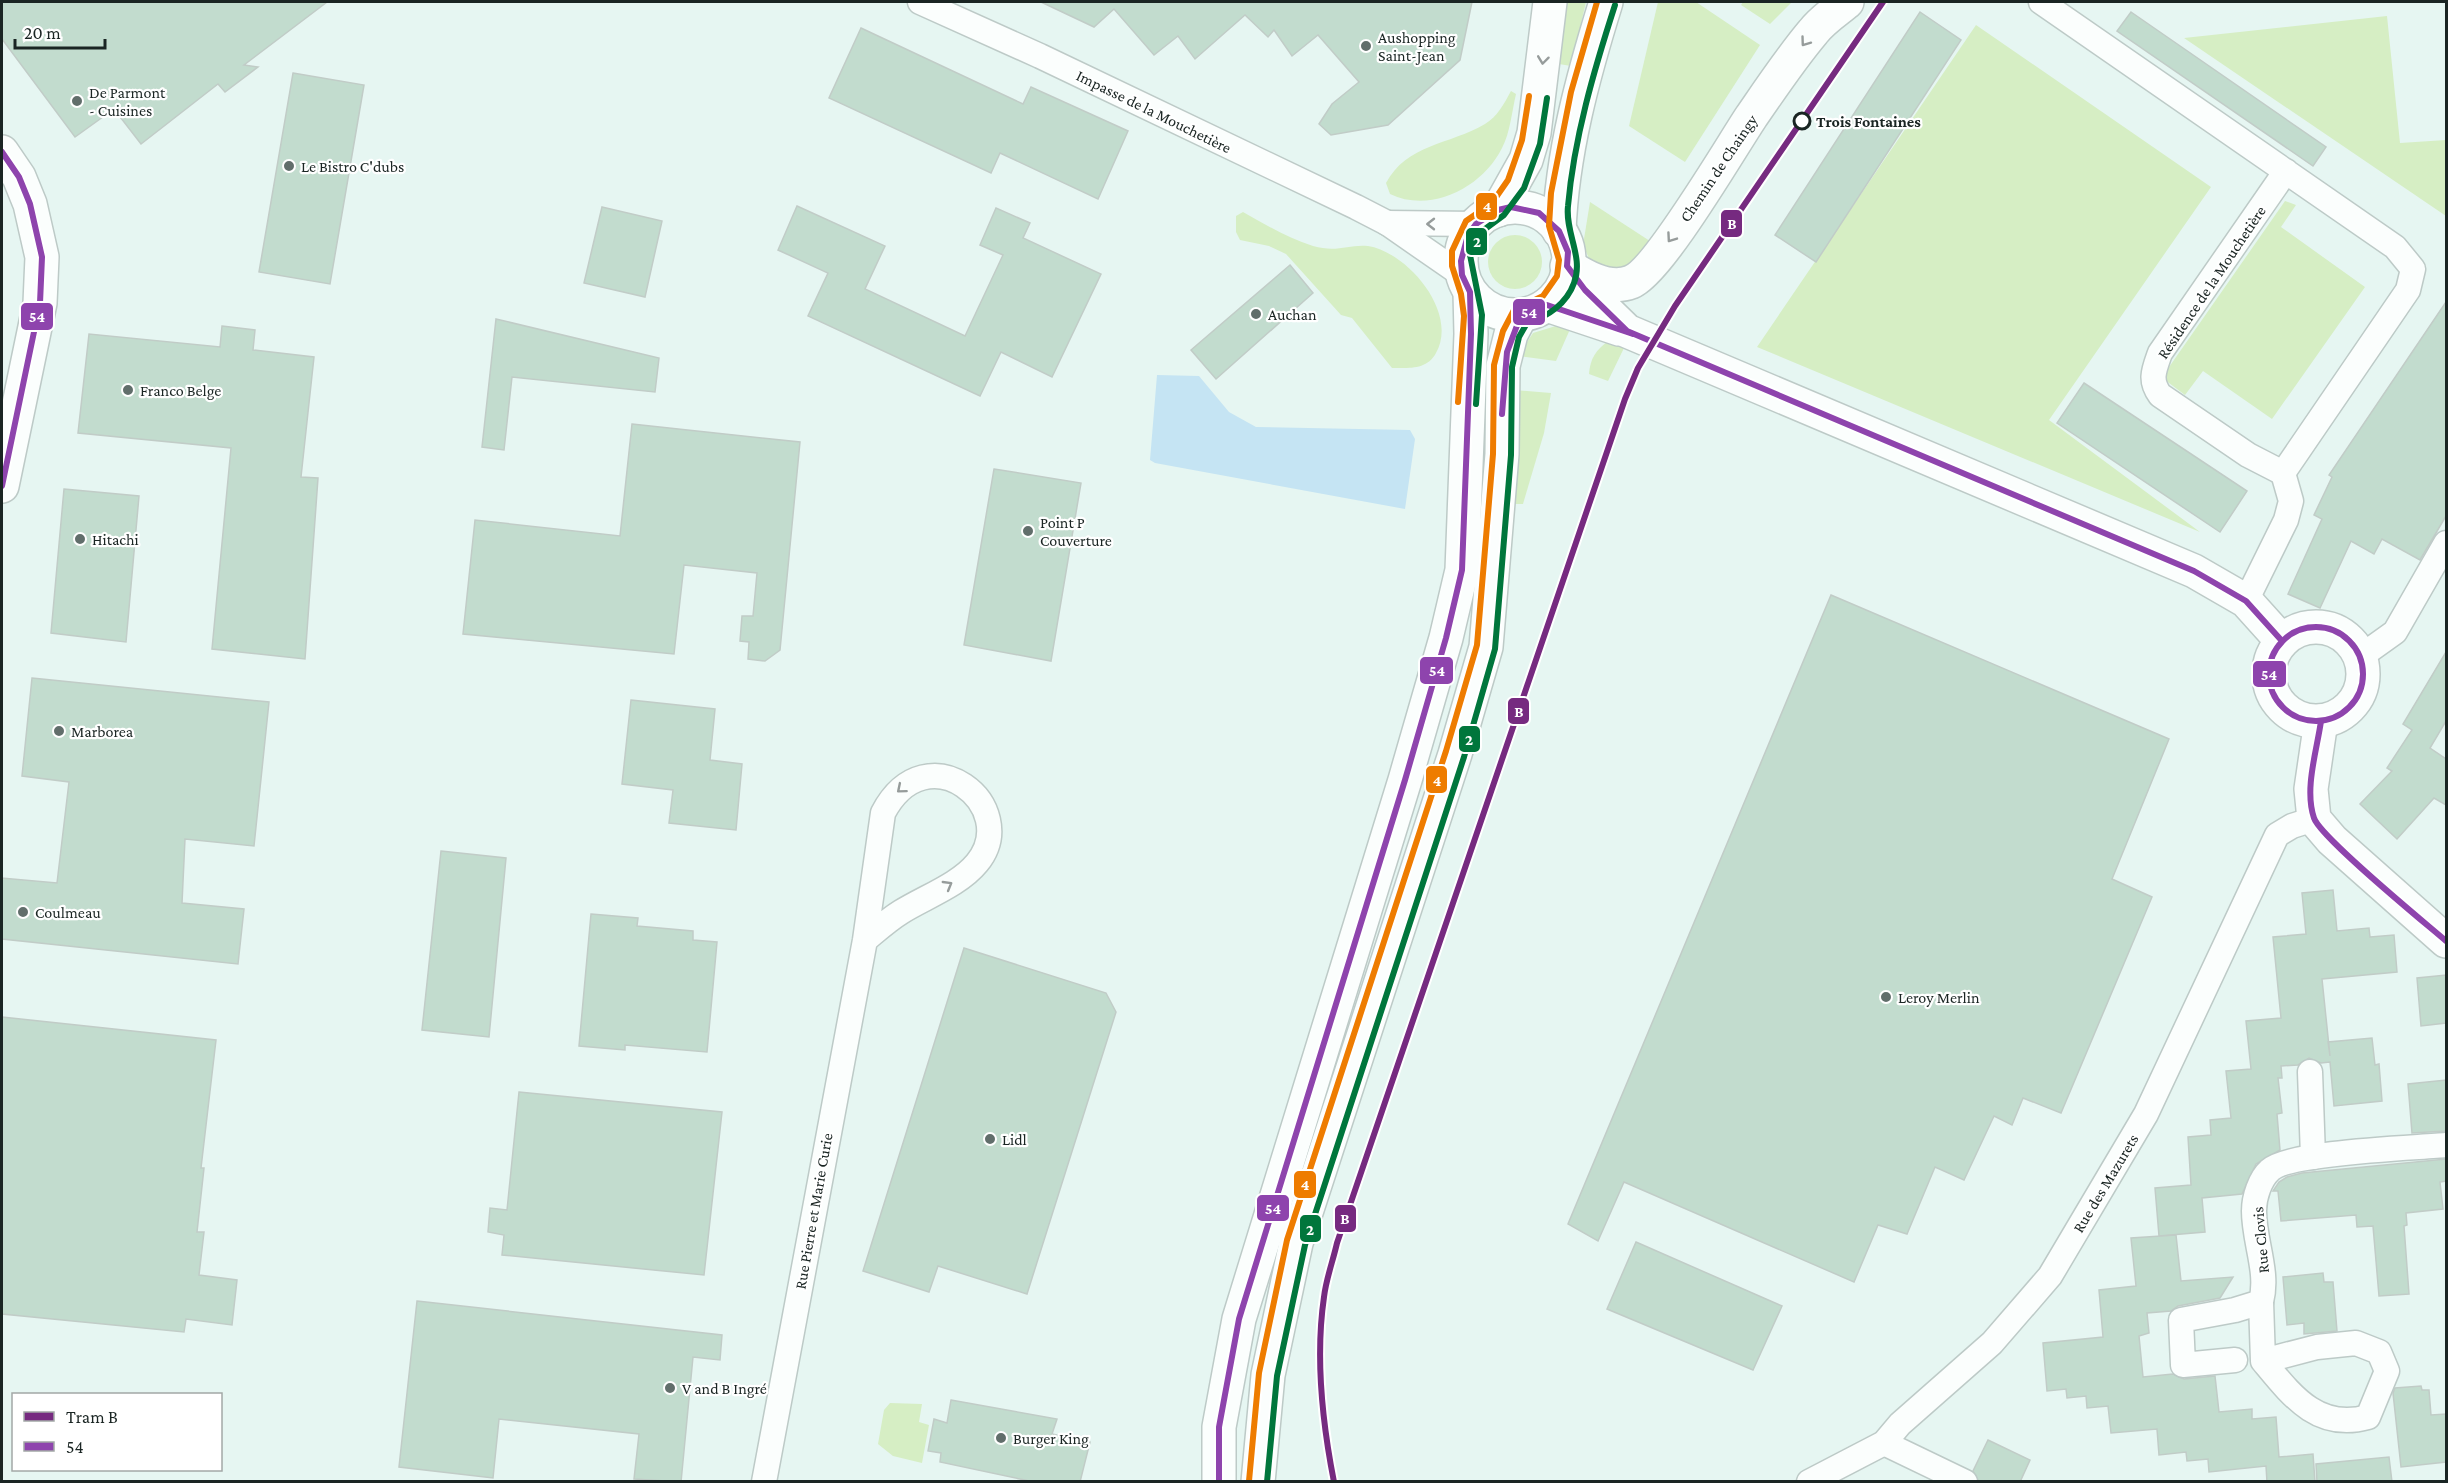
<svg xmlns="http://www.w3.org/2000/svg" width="2448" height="1483" viewBox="0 0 2448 1483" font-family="'Crimson Pro',serif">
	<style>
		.green { fill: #d6eec4 }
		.water { fill: #c5e4f3 }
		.building { fill: #c2dcce; stroke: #c1ccc7; stroke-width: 1.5 }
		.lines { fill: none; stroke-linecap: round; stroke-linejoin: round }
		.street-casing { stroke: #bdcac7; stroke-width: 27 }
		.secondary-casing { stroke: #bdcac7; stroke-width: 36 }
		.primary-casing { stroke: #bdcac7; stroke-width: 36 }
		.street { stroke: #fbfefd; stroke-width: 24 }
		.secondary { stroke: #fbfefd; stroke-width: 33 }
		.primary { stroke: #fbfefd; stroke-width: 33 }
		.bus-1-casing { stroke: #fff; stroke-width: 10 }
		.bus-2-casing { stroke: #fff; stroke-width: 10 }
		.bus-3-casing { stroke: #fff; stroke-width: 10 }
		.bus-1 { stroke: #8e44ad; stroke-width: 6 }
		.bus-2 { stroke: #00763c; stroke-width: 6 }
		.bus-3 { stroke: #ee7c00; stroke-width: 6 }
		.tram-1-casing { stroke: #fff; stroke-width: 10 }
		.tram-1 { stroke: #762a80; stroke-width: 6 }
		.oneway { stroke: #969c9b }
		.poi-dot { fill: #616e6b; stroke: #fff; stroke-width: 2 }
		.stop-dot { fill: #fff; stroke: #1a2523; stroke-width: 3 }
		.labels { text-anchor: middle; stroke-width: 4.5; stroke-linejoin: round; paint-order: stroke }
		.poi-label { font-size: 16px; fill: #1a2523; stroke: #fff; text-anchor: start }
		.street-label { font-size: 16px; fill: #1a2523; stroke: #fff }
		.stop-label { font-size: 16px; font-weight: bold; fill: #1a2523; stroke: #fff; text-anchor: start }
		.line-badge { stroke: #fff; stroke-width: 2 }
		.badge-label { font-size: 16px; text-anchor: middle; font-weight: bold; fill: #fff }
	</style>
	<rect width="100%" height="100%" fill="#e6f6f2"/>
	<!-- green -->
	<g class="green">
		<polygon points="1566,2 1586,2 1571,66 1559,64"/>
		<polygon points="1658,2 1696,2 1760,45 1685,162 1629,126"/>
		<polygon points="1743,2 1792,2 1770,24 1741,5"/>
		<polygon points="2387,16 2400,143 2446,140 2446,216 2184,38"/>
		<polygon points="1976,25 2211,187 2049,420 2200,532 1757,347"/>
		<path d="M1511,91L1516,94C1512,111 1510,133 1502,148C1483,187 1431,214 1390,194L1386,183C1407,144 1449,145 1485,124C1497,117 1504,104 1511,91Z"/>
		<polygon points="2285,201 2296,205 2281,227 2365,287 2272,419 2203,371 2185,395 2165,380 2167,370"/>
		<polygon points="1590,202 1656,245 1625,277 1591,263 1583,245"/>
		<path d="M1243,212C1266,225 1288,238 1313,246C1337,253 1349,244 1368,246C1407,252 1459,312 1436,353C1427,370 1409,368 1392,368L1352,318L1341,315L1286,254L1269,246L1240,240L1236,232V216Z"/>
		<circle cx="1515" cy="262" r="27"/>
		<polygon points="1559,325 1571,327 1556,361 1518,356 1533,333"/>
		<path d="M1609,341L1624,348L1608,381L1589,374C1590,359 1596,349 1609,341Z"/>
		<polygon points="1515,390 1551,393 1544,433 1523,504 1512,504"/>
		<polygon points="890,1403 922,1404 919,1422 929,1425 922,1463 893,1456 878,1444 884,1410"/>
	</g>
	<!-- water -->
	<polygon class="water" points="1157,375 1199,376 1229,412 1256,427 1410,430 1415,439 1405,509 1155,463 1150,460"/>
	<!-- building -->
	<g class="building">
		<polygon points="2,2 327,2 244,65 258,67 225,92 218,84 141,144 114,109 75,137 2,39"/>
		<polygon points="1041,2 1472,2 1460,60 1388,125 1331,135 1319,124 1332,104 1359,82 1318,35 1292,56 1274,30 1268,37 1245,15 1195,59 1178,36 1154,55 1114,9 1094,27"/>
		<polygon points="1920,12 1961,40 1816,262 1775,235"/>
		<polygon points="2131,12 2326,147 2313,166 2117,31"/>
		<polygon points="861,28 1023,104 1031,87 1128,131 1098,199 1000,153 991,173 829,98"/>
		<polygon points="293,73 364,85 330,284 259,272"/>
		<polygon points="797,206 885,246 865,289 965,336 1003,255 980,245 996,208 1030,223 1023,238 1101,274 1052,377 1001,352 980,396 808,316 828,273 778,250"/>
		<polygon points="602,207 662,221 645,297 584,283"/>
		<polygon points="1290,265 1313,293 1216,379 1191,350"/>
		<polygon points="2446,302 2446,516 2420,560 2382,539 2374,554 2351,541 2320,608 2288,594 2322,519 2314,515 2332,477 2329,475"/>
		<polygon points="496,319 659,358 655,392 512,377 504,450 482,447"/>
		<polygon points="222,326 255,330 253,350 314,357 301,477 318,478 305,659 212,649 231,448 78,433 89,334 220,347"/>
		<polygon points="2084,383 2247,491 2220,532 2057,423"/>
		<polygon points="632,424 800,442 780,650 765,661 748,659 749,642 740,641 742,616 753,616 757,573 684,565 674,654 463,634 475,520 620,536"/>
		<polygon points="994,469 1081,483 1051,661 964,645"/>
		<polygon points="64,489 139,496 126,642 51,633"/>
		<polygon points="1831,595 2169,739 2112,879 2152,897 2061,1113 2023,1098 2012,1125 1994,1116 1964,1180 1935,1167 1907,1234 1878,1225 1854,1282 1624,1182 1598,1241 1568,1224"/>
		<polygon points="2446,652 2446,721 2430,748 2446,759 2446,805 2434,798 2397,839 2360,804 2392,771 2387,768 2412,730 2403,724"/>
		<polygon points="32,678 269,702 254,846 185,839 182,903 244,909 238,964 2,939 2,878 57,883 69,782 22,776"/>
		<polygon points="631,700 715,709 710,760 742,764 736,830 669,823 673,790 622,784"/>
		<polygon points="441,851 506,858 489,1037 422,1030"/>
		<polygon points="2333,890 2337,931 2369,928 2370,937 2394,935 2397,972 2322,979 2330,1056 2328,1042 2372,1038 2375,1065 2379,1064 2382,1101 2334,1106 2330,1062 2321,1063 2309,1058 2298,1065 2281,1066 2282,1078 2278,1078 2282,1113 2277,1114 2280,1150 2256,1164 2242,1194 2202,1198 2205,1232 2159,1236 2155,1188 2191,1185 2188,1137 2211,1135 2210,1120 2231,1118 2226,1071 2251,1069 2246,1021 2281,1018 2273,937 2306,934 2302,893"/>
		<polygon points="591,914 638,918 637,926 693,931 693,940 717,942 707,1052 625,1045 625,1050 579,1046"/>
		<polygon points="964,948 1106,993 1116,1012 1027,1294 938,1266 929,1292 863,1271"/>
		<polygon points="2446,975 2446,1023 2421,1026 2417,978"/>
		<polygon points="2,1017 216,1040 201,1168 204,1168 197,1232 204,1232 199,1275 237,1280 232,1325 186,1319 184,1332 2,1314"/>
		<polygon points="2446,1080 2446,1131 2412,1133 2408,1084"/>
		<polygon points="519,1092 722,1112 704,1275 502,1255 504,1235 488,1232 490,1208 507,1210"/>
		<polygon points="2446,1159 2446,1181 2440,1182 2443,1209 2406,1213 2407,1225 2404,1226 2409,1294 2379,1296 2373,1226 2357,1227 2356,1215 2281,1221 2278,1191 2273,1191 2279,1182 2287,1177 2302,1173"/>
		<polygon points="2176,1235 2181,1281 2233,1277 2220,1298 2178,1306 2171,1311 2147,1313 2149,1333 2139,1336 2143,1377 2173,1374 2184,1379 2215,1376 2219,1412 2252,1409 2252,1419 2276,1417 2279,1457 2313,1454 2315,1482 2267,1482 2266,1466 2209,1472 2208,1459 2187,1461 2186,1452 2159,1455 2157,1429 2111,1433 2108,1406 2087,1408 2086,1396 2067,1398 2066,1389 2047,1391 2043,1343 2103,1337 2099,1290 2136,1286 2131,1238"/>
		<polygon points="1636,1242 1782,1306 1753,1370 1607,1309"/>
		<polygon points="2323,1273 2324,1282 2333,1282 2337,1331 2304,1334 2304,1323 2287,1325 2283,1277"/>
		<polygon points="417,1301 722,1335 720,1360 693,1357 681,1482 634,1479 639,1434 499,1419 493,1478 399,1467"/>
		<polygon points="2421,1386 2422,1390 2429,1390 2431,1415 2446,1414 2446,1462 2401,1467 2393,1393 2395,1388"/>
		<polygon points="951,1400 1057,1419 1052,1434 1090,1442 1080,1482 1034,1482 940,1462 941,1453 928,1451 934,1419 947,1423"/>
		<polygon points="1988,1440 2030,1460 2020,1482 1979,1482 1973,1471"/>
		<polygon points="2389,1457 2392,1482 2317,1482 2316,1464"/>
	</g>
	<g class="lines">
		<!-- street casing -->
		<g class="street-casing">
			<g id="street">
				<polyline points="920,2 1040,56 1356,207 1387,223 1462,275"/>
				<path d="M2041,2L2395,247L2413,269L2408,290L2283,473L2248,455L2160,395C2149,380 2154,370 2160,353L2286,171"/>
				<polyline points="1387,223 1476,224"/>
				<polyline points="2246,601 2286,520 2291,501 2283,473"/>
				<polyline points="2360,657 2395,632 2446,543"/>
				<polyline points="2310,1072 2313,1157"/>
				<path d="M2261,1302L2263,1361L2317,1347L2356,1343L2379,1352L2387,1371L2368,1417C2318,1431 2292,1396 2263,1361"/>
				<path d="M2235,1360L2183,1365L2181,1320L2235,1310L2261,1302C2269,1272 2254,1242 2254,1211C2254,1197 2260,1179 2270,1170C2289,1152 2415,1148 2446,1145"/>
				<polyline points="1884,1443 1965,1482"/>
				<path d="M764,1482L865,940L883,813C927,729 1023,807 977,863C959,885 925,897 901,912C888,920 876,931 865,940"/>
				<polyline points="1809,1482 1884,1443 1900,1424 1992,1343 2050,1276 2146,1114 2277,835 2292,826 2314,819"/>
			</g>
		</g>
		<!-- secondary casing -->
		<g class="secondary-casing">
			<g id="secondary">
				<polyline points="2,152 19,177 30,204 42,257 40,303 2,486"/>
				<polyline points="1567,266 1585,290 1627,331 2194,571 2246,601 2282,641"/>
				<path d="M1572,268C1589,279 1611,290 1631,282C1658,272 1731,147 1751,117C1771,88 1791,58 1813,32C1822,20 1836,11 1847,2"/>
				<polyline points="1547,305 1619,329"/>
				<circle cx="2316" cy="674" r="47"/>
				<polyline points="2321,721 2311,789 2314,819 2332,840 2446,941"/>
			</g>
		</g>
		<!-- primary casing -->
		<g class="primary-casing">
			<g id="primary">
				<circle cx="1515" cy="261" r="54"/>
				<polyline points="1498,210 1526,160 1534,133 1550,2"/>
				<path d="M1559,231C1562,153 1583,76 1606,2"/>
				<polyline points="1219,1482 1219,1427 1239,1319 1405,780 1446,638 1462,570 1471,334 1470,292"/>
				<polyline points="1258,1482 1268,1375 1296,1243 1455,754 1486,647 1502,454 1503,366 1511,334 1521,315"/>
			</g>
		</g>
		<!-- street -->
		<use href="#street" class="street"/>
		<!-- secondary -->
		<use href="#secondary" class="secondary"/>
		<!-- primary -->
		<use href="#primary" class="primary"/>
		<!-- bus-1 casing -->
		<g class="bus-1-casing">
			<g id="bus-1">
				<polyline points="2,152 19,177 30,204 42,257 40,303 2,486"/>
				<polyline points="1502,414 1507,352 1521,315 1547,305 1633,334"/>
				<circle cx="2316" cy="674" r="47"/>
				<path d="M2321,721C2317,750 2304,789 2314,818C2320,837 2424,922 2446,941"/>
				<polyline points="1219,1482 1219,1427 1239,1319 1405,780 1446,638 1462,570 1471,334 1470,292 1462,275 1461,261 1468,235 1476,224 1498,210 1511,207 1539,213 1559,231 1568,252 1567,266 1585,290 1627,331 2194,571 2246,601 2282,641"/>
			</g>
		</g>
		<!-- bus-2 casing -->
		<g class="bus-2-casing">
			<g id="bus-2">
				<polyline points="1476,404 1482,315 1470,255 1481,232 1504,215 1524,188 1540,144 1547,98"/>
				<path d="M1267,1482L1277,1376L1305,1245L1464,757L1495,649L1511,455L1512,367L1519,337L1527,323C1548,317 1567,303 1574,283C1584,257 1565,233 1568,206C1574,138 1594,70 1615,5"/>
			</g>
		</g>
		<!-- bus-3 casing -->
		<g class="bus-3-casing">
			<g id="bus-3">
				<polyline points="1458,402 1464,316 1461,294 1452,266 1452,251 1466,221 1492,203 1508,180 1522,140 1529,96"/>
				<polyline points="1249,1481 1259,1373 1287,1240 1446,751 1477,645 1493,454 1494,365 1503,331 1514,310 1543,296 1557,276 1559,260 1549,226 1551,193 1571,92 1597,2"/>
			</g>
		</g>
		<!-- bus-1 -->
		<use href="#bus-1" class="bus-1"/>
		<!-- bus-2 -->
		<use href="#bus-2" class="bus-2"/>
		<!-- bus-3 -->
		<use href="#bus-3" class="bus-3"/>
		<!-- tram-1 casing -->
		<g class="tram-1-casing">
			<path id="tram-1" d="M1334,1482C1322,1421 1315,1358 1324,1297C1326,1279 1333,1261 1337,1243L1625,399L1638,368L1675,306L1883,2"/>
		</g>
		<!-- tram-1 -->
		<use href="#tram-1" class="tram-1"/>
	</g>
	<!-- one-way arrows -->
	<defs><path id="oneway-chevron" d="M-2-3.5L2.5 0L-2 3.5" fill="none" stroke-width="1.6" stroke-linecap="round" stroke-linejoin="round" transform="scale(1.5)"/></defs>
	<g class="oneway">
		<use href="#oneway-chevron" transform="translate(1805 42) rotate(126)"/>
		<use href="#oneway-chevron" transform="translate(1543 60) rotate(97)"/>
		<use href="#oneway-chevron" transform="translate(1431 224) rotate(-180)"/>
		<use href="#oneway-chevron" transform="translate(1671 238) rotate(125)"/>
		<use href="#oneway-chevron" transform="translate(901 789) rotate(140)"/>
		<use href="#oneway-chevron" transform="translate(948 885) rotate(-30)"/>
	</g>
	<!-- markers -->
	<g class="poi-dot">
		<circle cx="1366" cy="46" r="6"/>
		<circle cx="77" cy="101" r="6"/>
		<circle cx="289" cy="166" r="6"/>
		<circle cx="1256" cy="314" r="6"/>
		<circle cx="128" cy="390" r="6"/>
		<circle cx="1028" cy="531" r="6"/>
		<circle cx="80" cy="539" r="6"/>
		<circle cx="59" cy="731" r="6"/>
		<circle cx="23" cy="912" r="6"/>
		<circle cx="1886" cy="997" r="6"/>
		<circle cx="990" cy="1139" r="6"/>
		<circle cx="670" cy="1388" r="6"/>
		<circle cx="1001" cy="1438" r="6"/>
	</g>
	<circle class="stop-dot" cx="1802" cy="121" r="8"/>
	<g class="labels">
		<!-- poi labels -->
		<g class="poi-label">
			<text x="1378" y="43">Aushopping<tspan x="1378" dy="18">Saint-Jean</tspan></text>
			<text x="89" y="98">De Parmont<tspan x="89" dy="18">- Cuisines</tspan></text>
			<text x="301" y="172">Le Bistro C'dubs</text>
			<text x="1268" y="320">Auchan</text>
			<text x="140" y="396">Franco Belge</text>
			<text x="1040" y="528">Point P<tspan x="1040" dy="18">Couverture</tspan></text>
			<text x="92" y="545">Hitachi</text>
			<text x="71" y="737">Marborea</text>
			<text x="35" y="918">Coulmeau</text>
			<text x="1898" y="1003">Leroy Merlin</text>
			<text x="1002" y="1145">Lidl</text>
			<text x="682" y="1394">V and B Ingré</text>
			<text x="1013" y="1444">Burger King</text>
		</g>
		<!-- street labels -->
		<g class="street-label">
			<text transform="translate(1154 111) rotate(26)" y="6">Impasse de la Mouchetière</text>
			<text transform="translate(1718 168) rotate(-56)" y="6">Chemin de Chaingy</text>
			<text transform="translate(2211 282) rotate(-56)" y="6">Résidence de la Mouchetière</text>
			<text transform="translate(2105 1183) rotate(-59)" y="6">Rue des Mazurets</text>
			<text transform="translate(813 1211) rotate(-80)" y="6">Rue Pierre et Marie Curie</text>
			<text transform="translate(2260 1240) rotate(-95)" y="6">Rue Clovis</text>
		</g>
		<!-- stop labels -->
		<g class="stop-label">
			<text x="1816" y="127">Trois Fontaines</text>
		</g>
	</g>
	<g class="line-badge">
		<rect x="1475" y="192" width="23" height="29" rx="6" fill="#ee7c00"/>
		<rect x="1720" y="209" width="23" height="29" rx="6" fill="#762a80"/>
		<rect x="1465" y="227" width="23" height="29" rx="6" fill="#00763c"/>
		<rect x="1512" y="298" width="34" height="28" rx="6" fill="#8e44ad"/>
		<rect x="20" y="302" width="34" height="29" rx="6" fill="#8e44ad"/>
		<rect x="1419" y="656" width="35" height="29" rx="6" fill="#8e44ad"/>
		<rect x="2252" y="660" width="35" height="28" rx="6" fill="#8e44ad"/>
		<rect x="1507" y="697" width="23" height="28" rx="6" fill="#762a80"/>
		<rect x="1458" y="725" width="23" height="28" rx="6" fill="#00763c"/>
		<rect x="1425" y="765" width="23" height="29" rx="6" fill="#ee7c00"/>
		<rect x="1293" y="1170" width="24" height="29" rx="6" fill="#ee7c00"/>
		<rect x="1256" y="1194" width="34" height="28" rx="6" fill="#8e44ad"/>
		<rect x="1334" y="1204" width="23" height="29" rx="6" fill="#762a80"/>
		<rect x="1299" y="1214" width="23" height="29" rx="6" fill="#00763c"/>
	</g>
	<g class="badge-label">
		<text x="1487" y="212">4</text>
		<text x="1732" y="229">B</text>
		<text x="1477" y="247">2</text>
		<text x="1529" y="318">54</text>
		<text x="37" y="322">54</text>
		<text x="1437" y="676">54</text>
		<text x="2269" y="680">54</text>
		<text x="1519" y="717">B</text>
		<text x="1469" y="745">2</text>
		<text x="1437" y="786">4</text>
		<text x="1305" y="1190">4</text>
		<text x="1273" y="1214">54</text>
		<text x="1345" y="1224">B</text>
		<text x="1310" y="1235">2</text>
	</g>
	<!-- border -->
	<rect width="2448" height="1483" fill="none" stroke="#1a2523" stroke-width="6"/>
	<!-- legend -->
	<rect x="12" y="1393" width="210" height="78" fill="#ffffff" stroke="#a3a8a7" stroke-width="1.5"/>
	<rect x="24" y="1412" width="30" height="9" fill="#762a80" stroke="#a3a8a7" stroke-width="1.5"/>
	<text x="66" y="1423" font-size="18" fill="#1a2523">Tram B</text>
	<rect x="24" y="1442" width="30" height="9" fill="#8e44ad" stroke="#a3a8a7" stroke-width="1.5"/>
	<text x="66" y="1453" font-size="18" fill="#1a2523">54</text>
	<!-- scale -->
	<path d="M15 39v9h90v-9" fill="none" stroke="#1a2523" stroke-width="3"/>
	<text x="24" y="39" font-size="18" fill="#1a2523" stroke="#ffffff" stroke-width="4.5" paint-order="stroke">20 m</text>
</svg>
